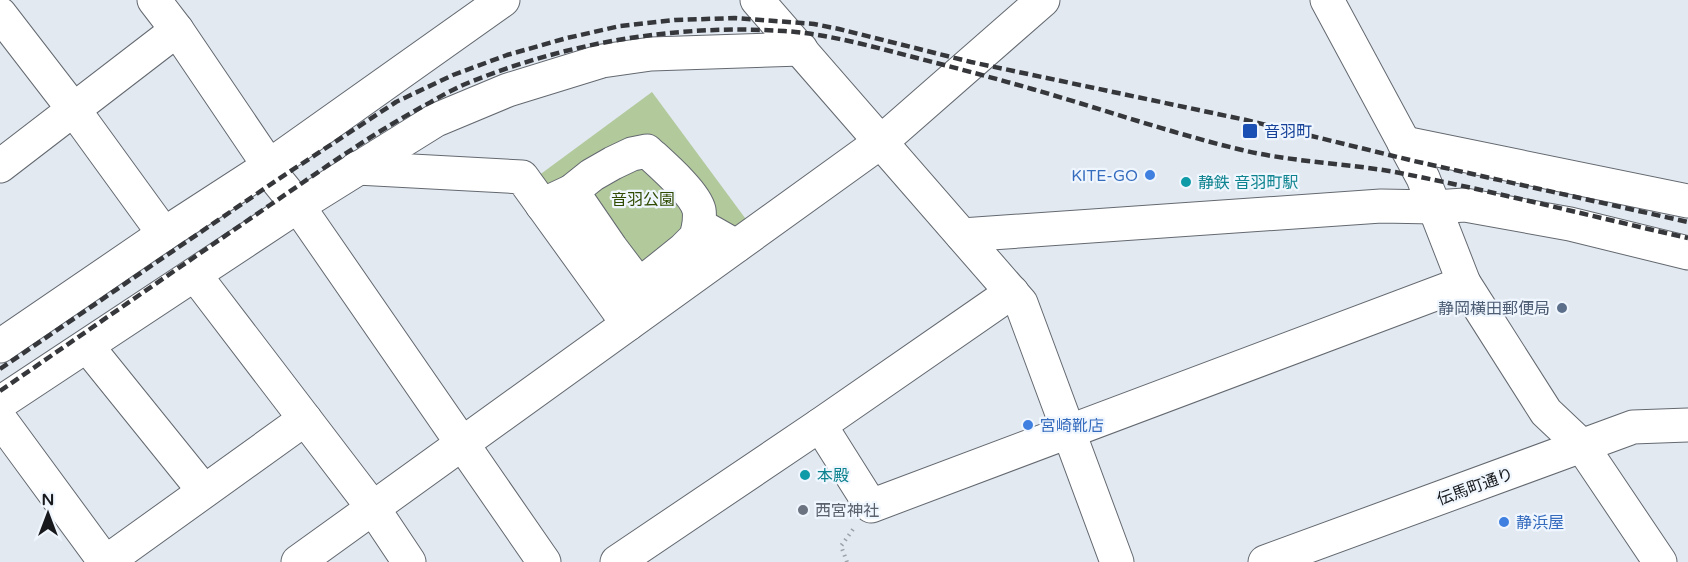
<svg xmlns="http://www.w3.org/2000/svg" width="1688" height="562" viewBox="0 0 1688 562" font-family="'Varela Round','Noto Sans JP',sans-serif">
	<style>
		.green { fill: #b2c99c }
		.lines { fill: none; stroke-linecap: round; stroke-linejoin: round }
		.minor-casing { stroke: #646970; stroke-width: 35 }
		.path { stroke: #9da2a8; stroke-width: 4; stroke-dasharray: 1.5 4.5; stroke-linecap: butt }
		.minor { stroke: #fff; stroke-width: 33 }
		.rail { stroke: #35373b; stroke-width: 4.5; stroke-dasharray: 9 4.5; stroke-linecap: butt }
		.transit-dot { fill: #1a4fb4; stroke: #f0f6fe; stroke-width: 2 }
		.shop-dot { fill: #3f7fe0; stroke: #f0f6fe; stroke-width: 2 }
		.culture-dot { fill: #0f9aa8; stroke: #f0f6fe; stroke-width: 2 }
		.service-dot { fill: #5c6f8a; stroke: #f0f6fe; stroke-width: 2 }
		.worship-dot { fill: #6b7280; stroke: #f0f6fe; stroke-width: 2 }
		.labels { text-anchor: middle; stroke-width: 4.5; stroke-linejoin: round; paint-order: stroke }
		.transit-label { font-size: 16px; fill: #164399; stroke: #f0f6fe; text-anchor: start }
		.shop-label { font-size: 16px; fill: #366cbe; stroke: #f0f6fe; text-anchor: start }
		.culture-label { font-size: 16px; fill: #0d838f; stroke: #f0f6fe; text-anchor: start }
		.park-label { font-size: 16px; fill: #2f4b01; stroke: #f0f6fe }
		.service-label { font-size: 16px; fill: #4e5e75; stroke: #f0f6fe; text-anchor: end }
		.street-label { font-size: 16px; fill: #17191c; stroke: #f0f6fe }
		.worship-label { font-size: 16px; fill: #5b616d; stroke: #f0f6fe; text-anchor: start }
	</style>
	<rect width="100%" height="100%" fill="#e2e9f1"/>
	<!-- green -->
	<polygon class="green" points="652,92 748,222 634,306 538,176"/>
	<g class="lines">
		<!-- minor casing -->
		<g class="minor-casing">
			<g id="minor">
				<polyline points="154,0 177,30 269,166 277,180 298,206 544,562"/>
				<polyline points="757,0 1021,303 1117,562"/>
				<polyline points="1327,0 1423,178 1464,283 1546,412 1582,446 1660,562"/>
				<polyline points="0,14 74,110 164,234"/>
				<polyline points="1404,143 1688,201"/>
				<polyline points="0,166 177,30"/>
				<polyline points="357,168 522,177 628,324"/>
				<polyline points="572,191 611,248 636,281 626,305 620,313"/>
				<path d="M542,205L572,191L592,175L613,163L632,154L647,151C661,164 695,193 699,210C700,215 699,221 699,225L736,246"/>
				<polyline points="962,235 1381,206 1434,207 1465,205 1570,224 1688,253"/>
				<polyline points="195,275 373,508 409,562"/>
				<polyline points="636,281 648,278 683,250 696,237 699,225"/>
				<polyline points="0,346 164,234 269,166 503,0"/>
				<polyline points="87,346 204,491"/>
				<polyline points="0,403 298,206 436,120 508,90 602,61 651,54 801,49"/>
				<polyline points="0,419 105,562"/>
				<polyline points="820,425 871,506 1464,283"/>
				<polyline points="106,562 305,419"/>
				<polyline points="298,562 882,141 1043,0"/>
				<polyline points="617,562 820,425 1012,292"/>
				<polyline points="1265,562 1633,427 1688,425"/>
			</g>
		</g>
		<!-- path -->
		<polyline class="path" points="847,562 841,546 854,528"/>
		<!-- minor -->
		<use href="#minor" class="minor"/>
		<!-- rail -->
		<g class="rail">
			<polyline points="0,369 277,180 396,102 453,75 507,55 567,38 620,26 675,20 735,18 814,24 839,29 971,62 1246,120 1414,161 1688,222"/>
			<path d="M0,391C90,329 180,267 270,205C323,169 374,132 431,102C441,96 452,90 463,85C564,43 674,24 784,31C829,34 874,47 917,58C956,68 994,78 1032,89C1102,109 1171,133 1242,150C1292,162 1344,163 1395,172C1493,191 1590,216 1688,238"/>
		</g>
	</g>
	<!-- markers -->
	<rect class="transit-dot" x="1242" y="123" width="16" height="16" rx="3"/>
	<g class="shop-dot">
		<circle cx="1150" cy="175" r="6"/>
		<circle cx="1028" cy="425" r="6"/>
		<circle cx="1504" cy="522" r="6"/>
	</g>
	<g class="culture-dot">
		<circle cx="1186" cy="182" r="6"/>
		<circle cx="805" cy="475" r="6"/>
	</g>
	<circle class="service-dot" cx="1562" cy="308" r="6"/>
	<circle class="worship-dot" cx="803" cy="510" r="6"/>
	<g class="labels">
		<!-- transit labels -->
		<g class="transit-label">
			<text x="1264" y="137">音羽町</text>
		</g>
		<!-- shop labels -->
		<g class="shop-label">
			<text x="1138" y="181" text-anchor="end">KITE-GO</text>
			<text x="1040" y="431">宮崎靴店</text>
			<text x="1516" y="528">静浜屋</text>
		</g>
		<!-- culture labels -->
		<g class="culture-label">
			<text x="1198" y="188">静鉄 音羽町駅</text>
			<text x="817" y="481">本殿</text>
		</g>
		<!-- park labels -->
		<g class="park-label">
			<text x="643" y="205">音羽公園</text>
		</g>
		<!-- service labels -->
		<g class="service-label">
			<text x="1550" y="314">静岡横田郵便局</text>
		</g>
		<!-- street labels -->
		<g class="street-label">
			<text transform="translate(1475 486) rotate(-20)" y="6">伝馬町通り</text>
		</g>
		<!-- worship labels -->
		<g class="worship-label">
			<text x="815" y="516">西宮神社</text>
		</g>
	</g>
	<!-- north arrow -->
	<g transform="translate(48 514)" stroke="#f0f6fe" stroke-width="4.5" paint-order="stroke">
	<path d="M0-4.5L10 22L0 15L-10 22Z" fill="#17191c"/>
	<text y="-9" font-size="16" font-weight="bold" text-anchor="middle" fill="#17191c">N</text>
	</g>
</svg>
